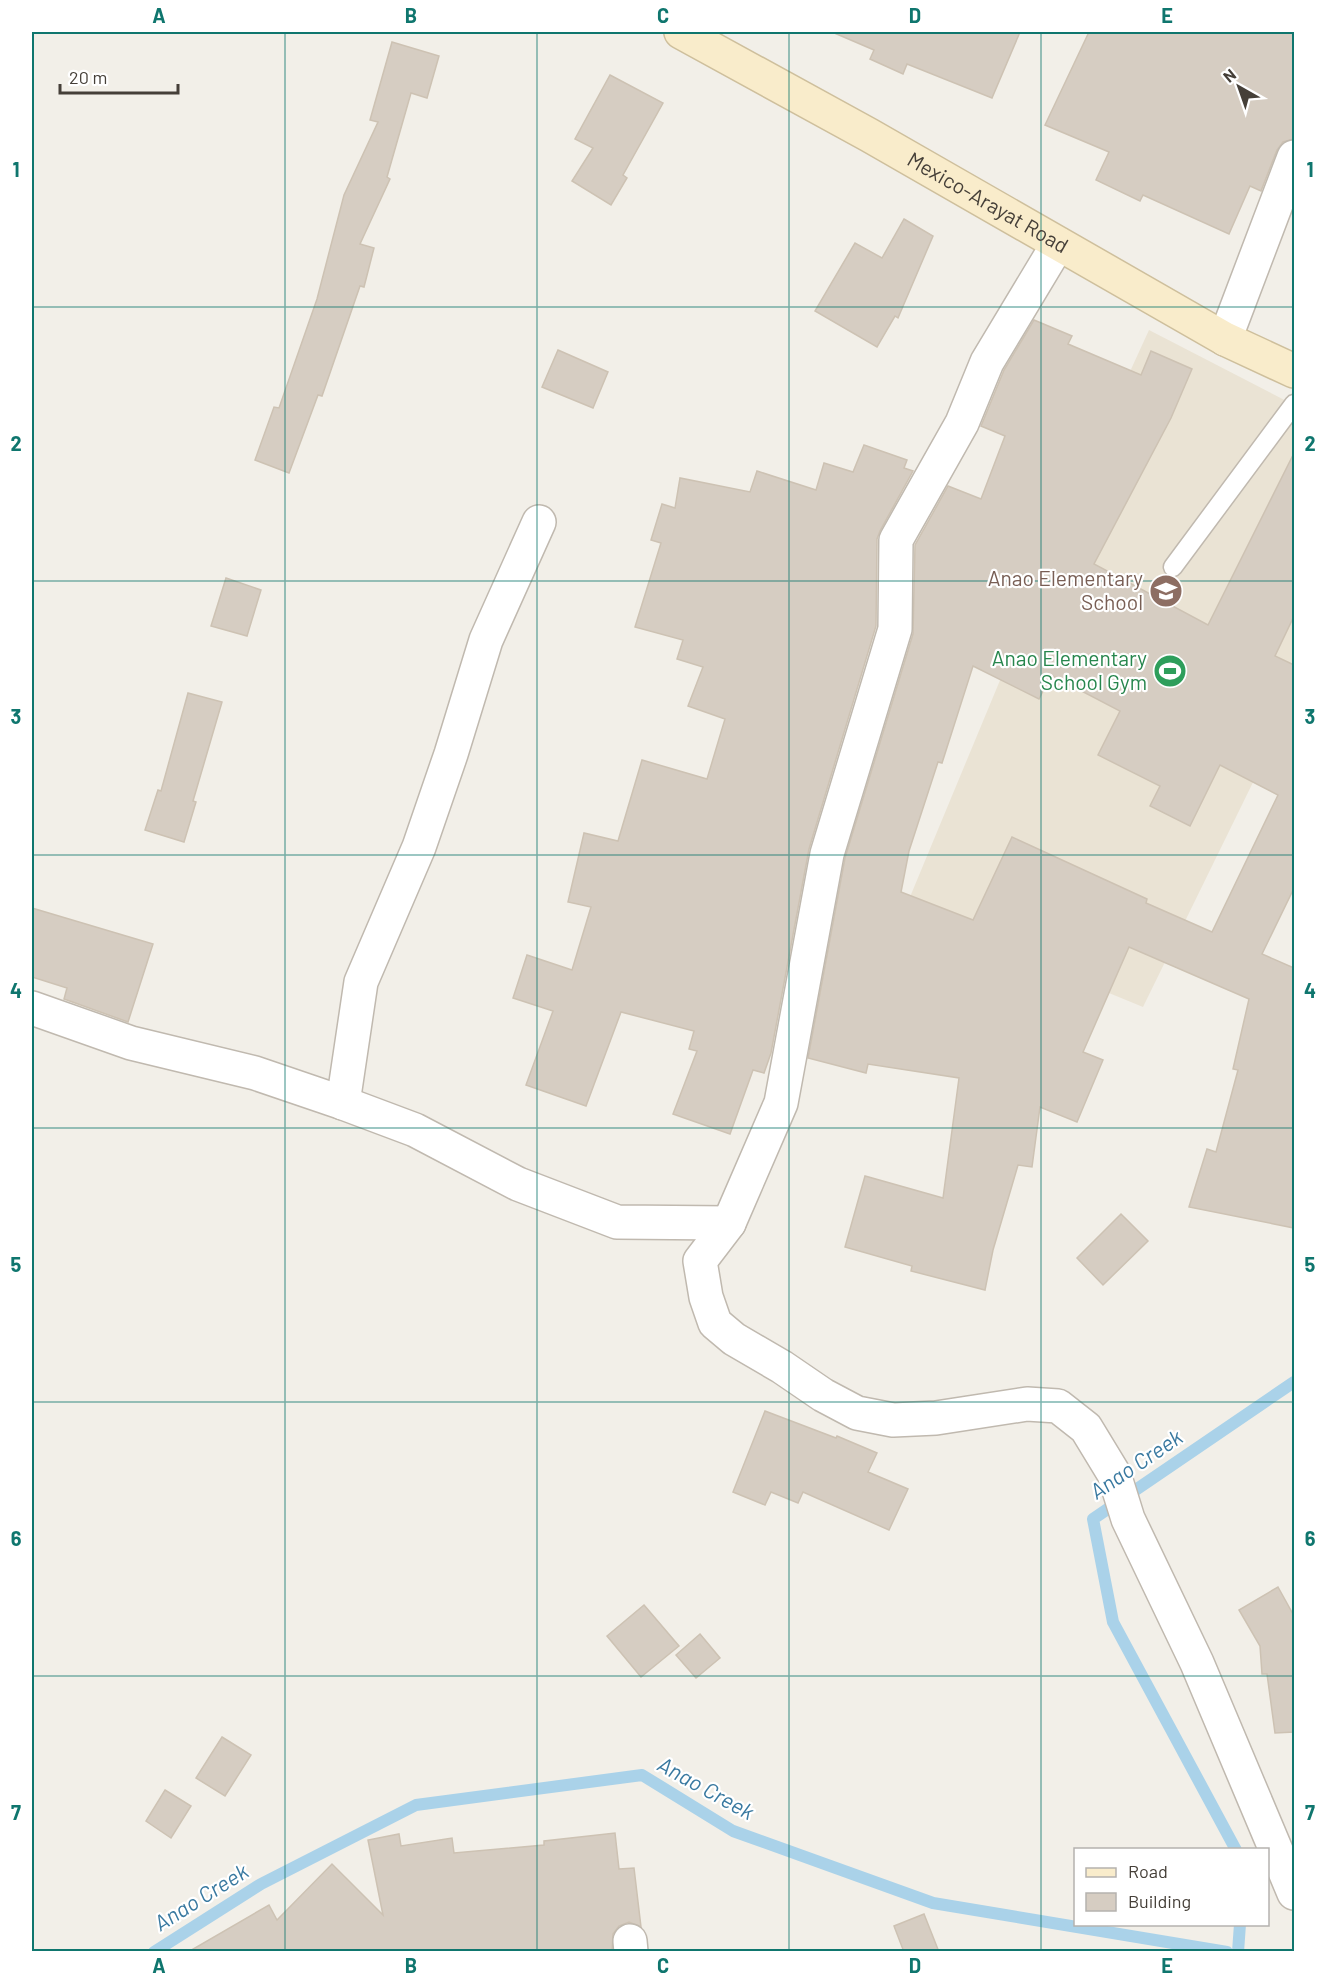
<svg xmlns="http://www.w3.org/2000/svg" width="1326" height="1983" viewBox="0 0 1326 1983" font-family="Barlow,sans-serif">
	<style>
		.education { fill: #eae3d4 }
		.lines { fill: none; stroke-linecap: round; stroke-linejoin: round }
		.stream { stroke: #aad2e9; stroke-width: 12 }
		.building { fill: #d6cdc2; stroke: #cdc2b3; stroke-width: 1.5; fill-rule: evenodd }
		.lane-casing { stroke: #c0b9af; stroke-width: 21 }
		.street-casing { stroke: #c0b9af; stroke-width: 36 }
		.secondary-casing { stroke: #cebf9c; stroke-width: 36 }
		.lane { stroke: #fff; stroke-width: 18 }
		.street { stroke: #fff; stroke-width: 33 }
		.secondary { stroke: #f9eccb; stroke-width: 33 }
		.grid { fill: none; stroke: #0f766e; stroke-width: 1.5; stroke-opacity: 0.55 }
		.labels { text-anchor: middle; stroke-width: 4.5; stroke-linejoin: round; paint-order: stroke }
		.street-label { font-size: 21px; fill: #453f38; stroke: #fff }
		.education-label { font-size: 21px; fill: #785e54; stroke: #fff; text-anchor: end }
		.leisure-label { font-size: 21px; fill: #27864d; stroke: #fff; text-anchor: end }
		.water-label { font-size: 22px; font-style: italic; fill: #3979a0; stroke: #fff }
		.neatline { fill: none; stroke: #0f766e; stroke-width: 2 }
		.grid-label { font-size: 20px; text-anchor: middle; font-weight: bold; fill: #0f766e }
	</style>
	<rect width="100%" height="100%" fill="#f2efe8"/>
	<!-- education -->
	<polygon class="education" points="1149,330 1294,405 1294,784 1260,768 1143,1007 905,909 1111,413"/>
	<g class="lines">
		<!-- stream -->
		<g class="stream">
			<polyline points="1236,1850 1113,1622 1093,1519 1294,1382"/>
			<polyline points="154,1952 261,1884 416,1805 642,1775 733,1831 933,1903 1227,1952"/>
			<polyline points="1238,1952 1240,1924"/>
		</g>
	</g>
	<!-- building -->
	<g class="building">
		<polygon points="832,32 1020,32 992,98 907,64 903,74 870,59 874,50"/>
		<polygon points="1089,32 1294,32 1294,139 1283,142 1277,150 1261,191 1250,186 1229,234 1143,195 1140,201 1096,180 1109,152 1045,125"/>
		<polygon points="392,42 439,56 427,98 411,93 387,177 390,179 360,244 374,248 364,287 360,286 322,396 318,395 289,473 255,460 274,407 279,408 317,299 344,195 378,122 370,120"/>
		<polygon points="610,75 663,103 623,175 627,178 611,205 572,181 593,148 575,139"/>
		<polygon points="904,219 933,236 898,318 895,316 877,347 815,311 855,243 882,258"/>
		<path d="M1034,320L1072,336L1068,344L1141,375L1151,351L1192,369L1171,418L1094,564L1208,625L1294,453V616L1275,656L1294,665V888L1262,954L1294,968V1228L1189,1207L1207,1149L1216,1152L1238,1070L1233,1069L1249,999L1129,947L1083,1052L1103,1060L1077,1122L1040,1107L1032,1167L1018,1165L993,1250L985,1290L911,1271L912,1266L845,1247L865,1176L943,1198L959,1078L868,1064L866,1073L808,1058L845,858L913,634L915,545L948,486L981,499L1005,436L981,426L1004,370ZM973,666L1039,699L1051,675L1120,711L1098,755L1160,786L1150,806L1190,826L1220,765L1278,795L1212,932L1146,903L1147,899L1012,837L973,920L901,892L909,851L938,762L942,763Z"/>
		<polygon points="558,350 608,372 593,408 542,387"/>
		<polygon points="864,445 907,460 904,468 913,471 880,531 877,539 876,626 809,849 771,1053 764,1073 753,1070 730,1134 673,1114 697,1051 689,1049 694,1031 621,1012 586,1106 526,1085 553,1011 513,998 527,955 572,970 591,907 568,902 584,833 618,841 642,760 707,779 725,719 688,706 703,667 677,659 683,640 635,627 661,543 651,540 662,504 675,508 680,478 750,492 757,471 816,490 824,463 853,472"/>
		<polygon points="226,578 261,590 247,636 211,626"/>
		<polygon points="188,693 222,702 193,801 196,802 184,842 145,830 158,790 161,791"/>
		<polygon points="32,908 153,944 128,1022 64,999 67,988 32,977"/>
		<polygon points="1121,1214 1148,1241 1103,1285 1077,1258"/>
		<polygon points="765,1411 836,1438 837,1436 877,1453 868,1472 908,1489 889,1530 803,1492 798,1503 771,1492 765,1505 733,1492"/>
		<polygon points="1278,1587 1294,1616 1294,1732 1275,1733 1267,1674 1262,1674 1260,1646 1239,1610"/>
		<polygon points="644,1605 679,1646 641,1677 607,1636"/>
		<polygon points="700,1634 720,1658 696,1678 676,1655"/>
		<polygon points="222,1737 251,1755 225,1796 196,1778"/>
		<polygon points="165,1790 191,1806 171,1838 146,1821"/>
		<polygon points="615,1833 619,1869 634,1868 641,1927 629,1922 619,1926 613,1934 612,1952 188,1952 269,1905 277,1920 332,1864 383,1915 368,1840 399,1834 401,1846 452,1838 454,1853 544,1845 544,1841"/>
		<polygon points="924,1914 939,1952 904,1952 894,1926"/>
	</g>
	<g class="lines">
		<!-- lane casing -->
		<g class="lane-casing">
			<polyline id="lane" points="1173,567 1294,404"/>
		</g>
		<!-- street casing -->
		<g class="street-casing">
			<g id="street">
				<polyline points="1058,244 987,362 962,423 896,540 895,629 827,854 781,1103 729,1223 700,1261 706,1297 715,1323 734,1339 782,1367 823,1395 857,1413 893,1420 936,1418 1027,1404 1058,1406 1086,1428 1114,1474 1128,1519 1197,1663 1294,1893"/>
				<polyline points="1225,339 1294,157"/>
				<polyline points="32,1008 131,1043 255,1073 343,1103 415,1130 518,1184 617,1222 729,1223"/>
				<polyline points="343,1103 361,982 419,847 451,754 486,640 539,522"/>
				<polyline points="630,1941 631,1952"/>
			</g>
		</g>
		<!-- secondary casing -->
		<g class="secondary-casing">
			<g id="secondary">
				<path id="s1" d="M681,32L869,135L1225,339L1294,371"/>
			</g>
		</g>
		<!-- lane -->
		<use href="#lane" class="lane"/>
		<!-- street -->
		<use href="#street" class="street"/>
		<!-- secondary -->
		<use href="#secondary" class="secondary"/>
	</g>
	<!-- grid -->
	<path class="grid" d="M285,32V1952M537,32V1952M789,32V1952M1041,32V1952M32,307H1294M32,581H1294M32,855H1294M32,1128H1294M32,1402H1294M32,1676H1294"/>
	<!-- icons -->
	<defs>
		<g id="school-disc" transform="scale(1.725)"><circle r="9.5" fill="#8d6e63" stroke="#fff"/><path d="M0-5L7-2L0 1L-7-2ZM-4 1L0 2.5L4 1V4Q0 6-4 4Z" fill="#fff"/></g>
		<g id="stadium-disc" transform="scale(1.725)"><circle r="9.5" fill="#2e9e5b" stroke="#fff"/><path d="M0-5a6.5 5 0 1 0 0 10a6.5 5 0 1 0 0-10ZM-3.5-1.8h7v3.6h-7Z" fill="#fff"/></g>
	</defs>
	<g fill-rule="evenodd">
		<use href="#school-disc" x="1166" y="591"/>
		<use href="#stadium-disc" x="1170" y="671"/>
	</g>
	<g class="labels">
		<!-- street labels -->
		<g class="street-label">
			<text dy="7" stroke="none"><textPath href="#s1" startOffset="351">Mexico-Arayat Road</textPath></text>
		</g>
		<!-- education labels -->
		<g class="education-label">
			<text x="1143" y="586">Anao Elementary<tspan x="1143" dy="24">School</tspan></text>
		</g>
		<!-- leisure labels -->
		<g class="leisure-label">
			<text x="1147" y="666">Anao Elementary<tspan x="1147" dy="24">School Gym</tspan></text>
		</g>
		<!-- water labels -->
		<g class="water-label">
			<text transform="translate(1136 1464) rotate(-34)" y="8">Anao Creek</text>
			<text transform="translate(706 1788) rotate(29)" y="8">Anao Creek</text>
			<text transform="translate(201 1897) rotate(-32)" y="8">Anao Creek</text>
		</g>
	</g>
	<!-- border -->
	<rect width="1326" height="1983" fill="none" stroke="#ffffff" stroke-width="66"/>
	<!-- legend -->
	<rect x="1074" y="1848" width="195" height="78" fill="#ffffff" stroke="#b5b2af" stroke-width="1.5"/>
	<rect x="1086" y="1868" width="30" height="9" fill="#f9eccb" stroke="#b5b2af" stroke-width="1.5"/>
	<text x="1128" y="1878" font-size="18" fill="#453f38">Road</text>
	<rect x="1086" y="1893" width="30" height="18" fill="#d6cdc2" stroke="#b5b2af" stroke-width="1.5"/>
	<text x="1128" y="1908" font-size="18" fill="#453f38">Building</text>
	<!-- north arrow -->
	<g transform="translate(1239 87) rotate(320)" stroke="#ffffff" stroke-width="4.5" paint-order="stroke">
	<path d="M0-4.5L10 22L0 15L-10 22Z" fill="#453f38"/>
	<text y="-9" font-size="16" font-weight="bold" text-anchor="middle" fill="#453f38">N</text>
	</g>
	<!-- scale -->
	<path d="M60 84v9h118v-9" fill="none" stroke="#453f38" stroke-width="3"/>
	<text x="69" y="84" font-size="18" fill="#453f38" stroke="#ffffff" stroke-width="4.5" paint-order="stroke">20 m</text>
	<rect x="33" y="33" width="1260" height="1917" class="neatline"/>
	<g class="grid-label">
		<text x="159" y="23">A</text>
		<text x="411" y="23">B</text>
		<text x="663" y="23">C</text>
		<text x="915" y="23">D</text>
		<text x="1167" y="23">E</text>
		<text x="16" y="177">1</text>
		<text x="1310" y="177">1</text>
		<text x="16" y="451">2</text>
		<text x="1310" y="451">2</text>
		<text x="16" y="724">3</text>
		<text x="1310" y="724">3</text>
		<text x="16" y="998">4</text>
		<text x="1310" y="998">4</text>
		<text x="16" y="1272">5</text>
		<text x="1310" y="1272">5</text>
		<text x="16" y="1546">6</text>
		<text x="1310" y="1546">6</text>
		<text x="16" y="1820">7</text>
		<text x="1310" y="1820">7</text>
		<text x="159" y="1973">A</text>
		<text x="411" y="1973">B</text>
		<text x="663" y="1973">C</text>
		<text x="915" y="1973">D</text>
		<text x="1167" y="1973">E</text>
	</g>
</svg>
